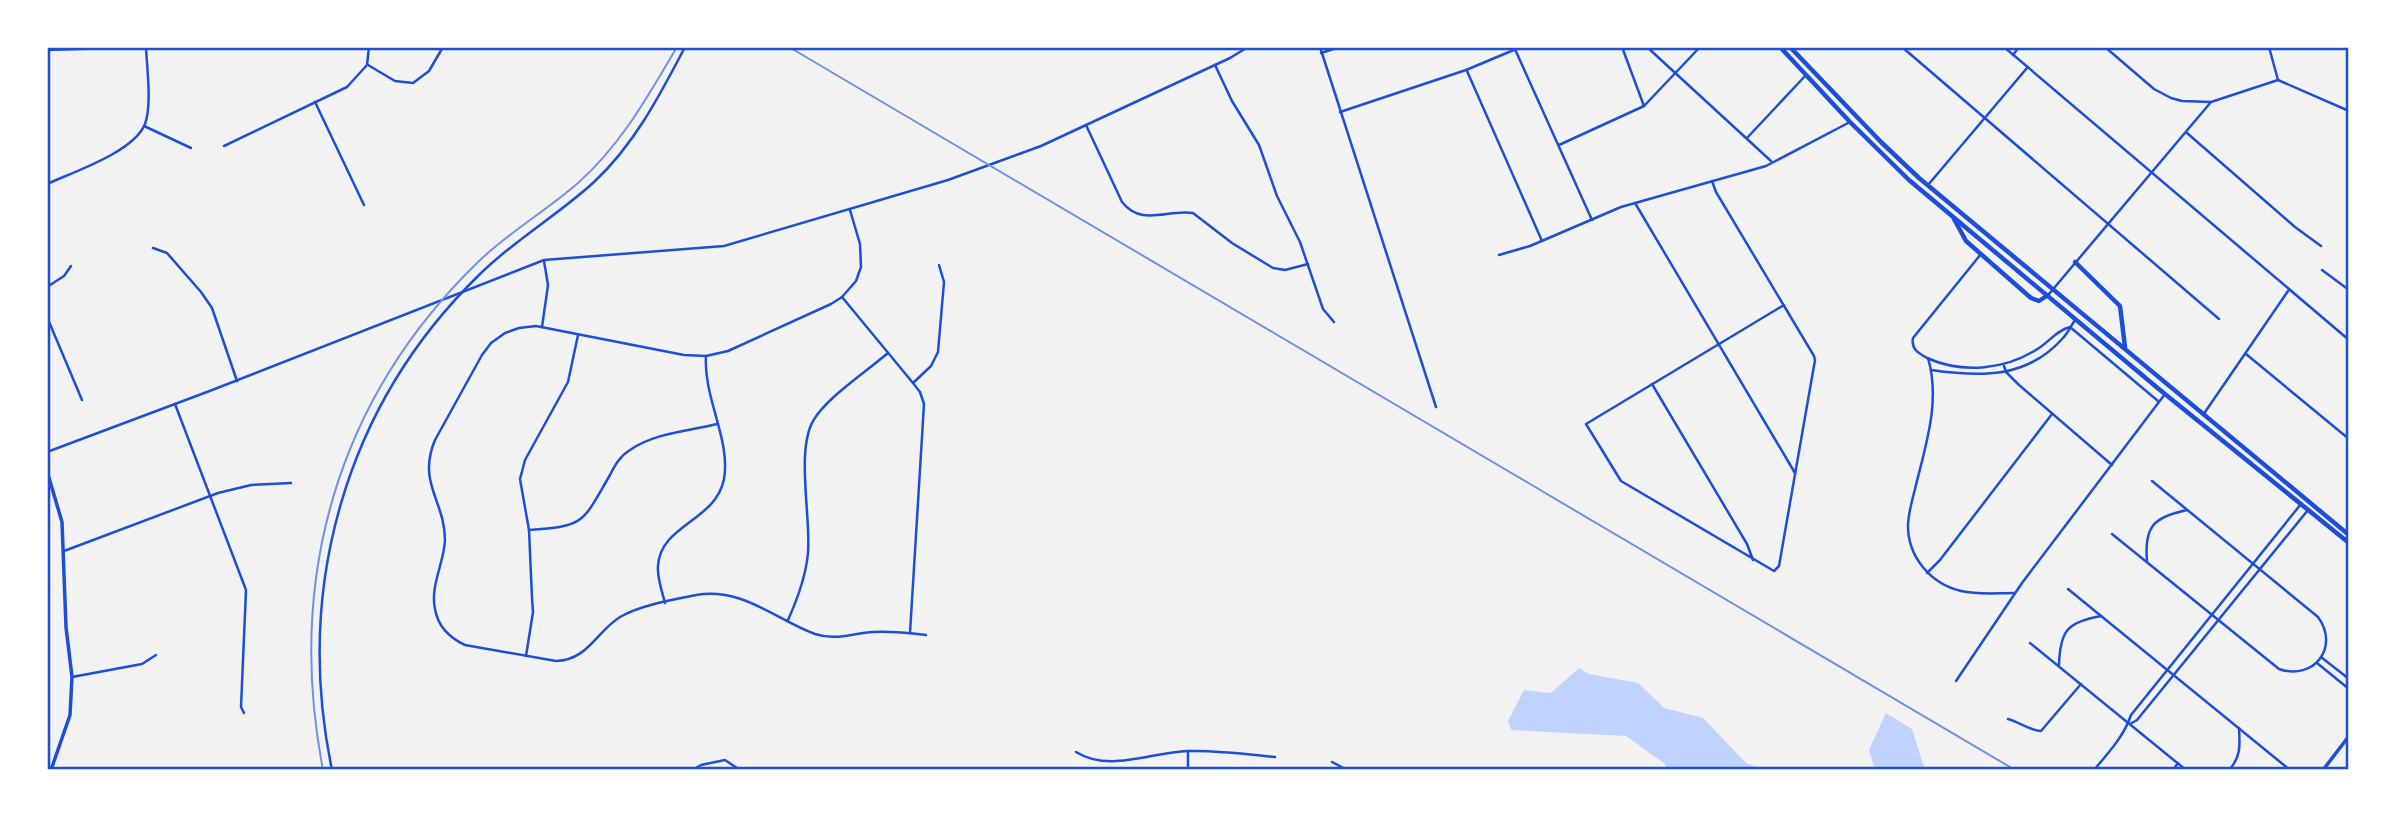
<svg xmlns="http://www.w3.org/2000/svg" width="2396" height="817" viewBox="0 0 2396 817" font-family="Rubik,sans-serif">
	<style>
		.water { fill: #bfd3fe }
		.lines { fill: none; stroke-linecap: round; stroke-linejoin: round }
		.minor { stroke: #1d4ed8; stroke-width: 2.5 }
		.tertiary { stroke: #1d4ed8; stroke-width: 2.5 }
		.secondary { stroke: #1d4ed8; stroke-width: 3.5 }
		.trunk { stroke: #1d4ed8; stroke-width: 4.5 }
		.rail { stroke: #7290e2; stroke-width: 2 }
		.neatline { fill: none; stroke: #1d4ed8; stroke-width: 2.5 }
	</style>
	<rect width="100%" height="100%" fill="#f2f2f2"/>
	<!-- water -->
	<g class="water">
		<polygon points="1579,668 1589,674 1638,683 1664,708 1703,718 1746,763 1764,770 1667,770 1665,764 1626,736 1511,730 1508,721 1524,690 1551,693"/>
		<polygon points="1886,713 1912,729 1925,770 1875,770 1869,750"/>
	</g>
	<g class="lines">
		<!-- minor -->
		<g class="minor">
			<polyline points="1320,47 1436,407"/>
			<polyline points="1514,47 1592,220"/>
			<polyline points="1622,47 1644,106"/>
			<polyline points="1647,47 1771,161"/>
			<polyline points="1902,47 2219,319"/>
			<polyline points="2004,47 2349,340"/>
			<polyline points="2105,47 2154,89 2171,98 2182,101 2211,102 2278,80 2349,111"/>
			<polyline points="2269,47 2278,80"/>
			<polyline points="47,50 141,47"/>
			<polyline points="1321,53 1340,47"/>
			<polyline points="2013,55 2019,47"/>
			<polyline points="368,65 395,81 413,83 429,71 443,47"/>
			<polyline points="1215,65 1232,101 1259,145 1277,196 1300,242 1323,309 1334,322"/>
			<polyline points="1467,71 1542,241"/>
			<polyline points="315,102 364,205"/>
			<polyline points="1340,112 1466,70 1521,47"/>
			<path d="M1086,125L1122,202C1142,227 1167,209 1193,213L1232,243L1273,268L1285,270L1308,264"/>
			<polyline points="144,126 191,148"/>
			<polyline points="2187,133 2295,227 2321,246"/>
			<polyline points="1747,138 1806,75"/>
			<polyline points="1559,145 1644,106 1700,47"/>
			<polyline points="224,146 347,87 367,65 369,47"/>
			<polyline points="1712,181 1716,192 1814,356 1815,360 1779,566 1774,571 1621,481 1586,424 1784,305"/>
			<path d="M47,184C73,172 134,152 145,124C152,105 147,69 146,47"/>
			<polyline points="1928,185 2027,68"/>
			<polyline points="1635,203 1795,473"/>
			<path d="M850,210L860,244L861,267L856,281L842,297L831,304L728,351L706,356L684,355L536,326L519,328L505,333L491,343L482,355L435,440C417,483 445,501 445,540C444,563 430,586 435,609C438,627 450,638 465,645L556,661C588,660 596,632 620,617C641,605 672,600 696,595C742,587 775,619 815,634C836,641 853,633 873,632C891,631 909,633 926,635"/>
			<polyline points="153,248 167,253 201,292 212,308 237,381"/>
			<path d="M1981,254L1913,338C1911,349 1918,353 1927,358C1963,374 2006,370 2039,348C2050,341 2057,330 2070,327"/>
			<polyline points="1499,255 1530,246 1621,207 1766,166 1850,122"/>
			<polyline points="2322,270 2349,290"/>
			<polyline points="47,287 64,276 71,266"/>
			<polyline points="2049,294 2211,102"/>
			<polyline points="842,297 913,383 920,392 924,404 910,633"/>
			<polyline points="47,317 82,400"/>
			<polyline points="542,327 548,285 544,261"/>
			<polyline points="2070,327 2158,401"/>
			<polyline points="2246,354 2349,439"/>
			<path d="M1928,358C1941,402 1925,447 1915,489C1912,501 1908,514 1908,526C1908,557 1931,584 1961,591C1979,595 1996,593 2014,593"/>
			<polyline points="2004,366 2006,372 2019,385 2112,465"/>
			<path d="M1931,370C1980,377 2027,379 2063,338C2068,333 2071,326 2075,320"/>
			<polyline points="913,383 931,366 938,352 944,282 939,265"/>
			<polyline points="1652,384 1747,544 1753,560"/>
			<polyline points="175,404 246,590 241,707 244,713"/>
			<polyline points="2203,415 2288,291"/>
			<path d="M529,530C586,526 582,523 610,475C615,465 620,456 630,450C654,433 689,431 717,424"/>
			<path d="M2112,534L2279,669C2314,681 2340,647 2318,617L2152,481"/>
			<polyline points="64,551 218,493 251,485 291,483"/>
			<path d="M2147,561C2144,526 2154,517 2187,510"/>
			<polyline points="1927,573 1940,560 2052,414"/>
			<polyline points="2068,589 2290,770"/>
			<path d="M665,603C662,591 657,578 658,566C660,525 716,521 724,479C731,440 703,397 706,356"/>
			<path d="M788,620C797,600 806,575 808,553C811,517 796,451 813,421C826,398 867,371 888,353"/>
			<polyline points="2030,643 2186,770"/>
			<polyline points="526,656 533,612 532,598 529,530 520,479 525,460 568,382 578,335"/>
			<polyline points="2321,657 2349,679"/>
			<polyline points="2317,663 2349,689"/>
			<path d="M2059,665C2060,631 2067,622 2101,616"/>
			<polyline points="72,677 142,664 156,655"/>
			<polyline points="1956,681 2022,583 2165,394"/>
			<path d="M2008,719C2019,722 2031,731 2041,731L2081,684"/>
			<polyline points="2130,724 2137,720 2308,510"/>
			<polyline points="1188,751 1188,770"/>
			<path d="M1076,752C1110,773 1151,752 1188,751C1217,750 1246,754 1275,757"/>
			<polyline points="1332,762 1347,770"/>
			<path d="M332,770C294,588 345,406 479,275C514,240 557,216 594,182C634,145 660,95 685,47"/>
			<polyline points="692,770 701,765 725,760 740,770"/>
			<path d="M2094,770C2109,752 2124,736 2131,715L2301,504"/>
			<polyline points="2173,770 2178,763"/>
			<path d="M2229,770C2241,757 2240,745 2239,728"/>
		</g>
		<!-- tertiary -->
		<polyline class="tertiary" points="47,452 207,392 544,260 724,246 948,180 1041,146 1230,58 1248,47"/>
		<!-- secondary -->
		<g class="secondary">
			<polyline points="47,471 62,522 66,627 72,677 70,715 51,770"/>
			<polyline points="2323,770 2349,736"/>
		</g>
		<!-- trunk -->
		<g class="trunk">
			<polyline points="1780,47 1850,122 1909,180 2160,390 2349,543"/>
			<polyline points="1790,47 1881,142 1919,178 2349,535"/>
			<polyline points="1954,219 1966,241 2031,298 2039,301 2048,295"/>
			<polyline points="2075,262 2120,306 2125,347"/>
		</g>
		<!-- rail -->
		<g class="rail">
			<polyline points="789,47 2015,770"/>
			<path d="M323,770C286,578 337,399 478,262C509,232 546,211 578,183C621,145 648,96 677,47"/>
		</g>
	</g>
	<!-- border -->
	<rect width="2396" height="817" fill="none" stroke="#ffffff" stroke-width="98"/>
	<rect x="49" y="49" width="2298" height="719" class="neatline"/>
</svg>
